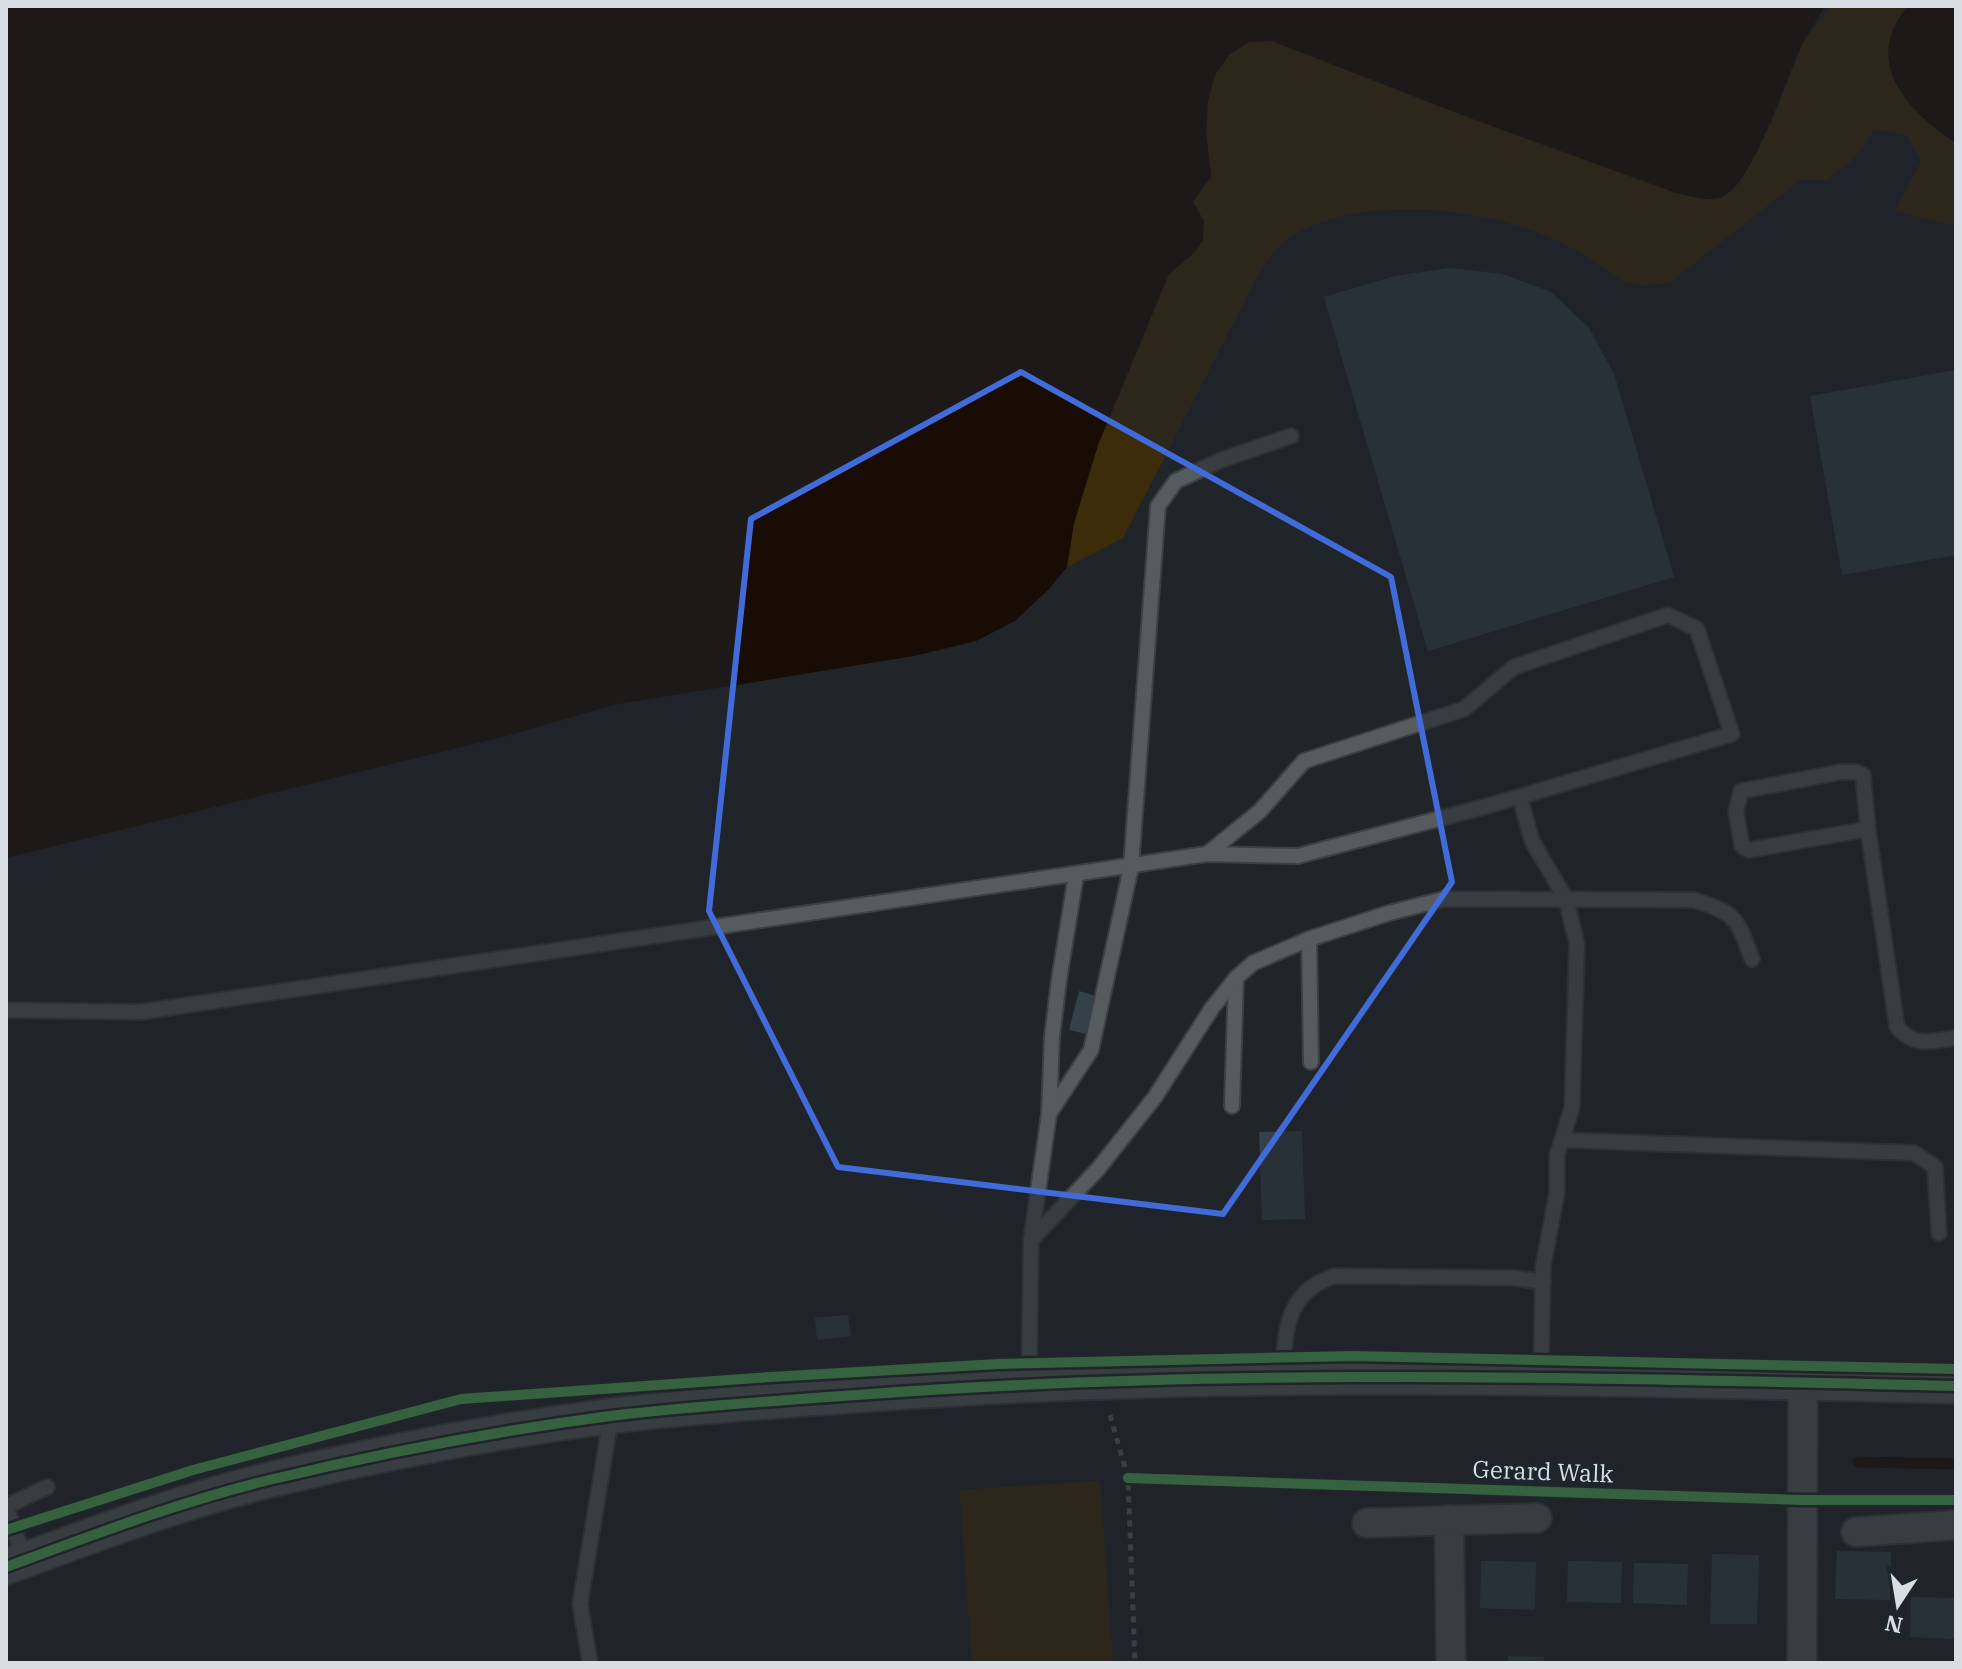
<svg xmlns="http://www.w3.org/2000/svg" width="1962" height="1669" viewBox="0 0 1962 1669" font-family="'IBM Plex Serif',serif">
	<style>
		.green { fill: #3d2c0a }
		.water { fill: #180c04 }
		.lines { fill: none; stroke-linecap: round; stroke-linejoin: round }
		.stream { stroke: #180c04; stroke-width: 11 }
		.building { fill: #33414b }
		.service-casing { stroke: #3c4044; stroke-width: 18 }
		.minor-casing { stroke: #3c4044; stroke-width: 32 }
		.tertiary-casing { stroke: #3c4044; stroke-width: 38 }
		.path { stroke: #5c6063; stroke-width: 5; stroke-dasharray: 6 6; stroke-linecap: butt }
		.service { stroke: #565b5d; stroke-width: 14 }
		.minor { stroke: #565b5d; stroke-width: 28 }
		.tertiary { stroke: #565b5d; stroke-width: 34 }
		.cycleway-casing { stroke: #1d262d; stroke-width: 15 }
		.cycleway { stroke: #51ab58; stroke-width: 10 }
		.marked { fill: none; stroke: #426bda; stroke-width: 6; stroke-linejoin: round }
		.labels { text-anchor: middle; stroke-width: 7; stroke-linejoin: round; paint-order: stroke }
		.street-label { font-size: 24px; fill: #d8dee3; stroke: #1d262d }
	</style>
	<rect width="100%" height="100%" fill="#20252a"/>
	<!-- green -->
	<g class="green">
		<path d="M1831,6H1908L1893,28L1939,132L1956,143V226L1895,211L1922,160L1907,136L1875,129L1853,159L1827,180H1800L1670,282C1620,293 1615,272 1576,250C1501,208 1377,192 1298,232C1285,238 1273,255 1263,265L1123,538L1067,567L1074,523L1098,445L1169,274L1195,252L1204,221L1193,202L1211,177L1206,131L1208,100L1215,75L1229,55L1249,42L1272,41L1467,117L1676,193L1710,200L1739,184L1771,124L1803,43Z"/>
		<polygon points="1100,1481 1113,1663 972,1663 960,1490"/>
	</g>
	<!-- water -->
	<g class="water">
		<path d="M6,6H1825C1818,18 1810,31 1803,43C1787,75 1754,181 1724,196C1709,203 1692,196 1676,193L1467,117L1272,41L1249,42L1229,55L1215,75L1208,101L1206,131L1211,177L1193,202L1204,221L1203,240L1195,252L1169,274L1098,445L1074,523L1067,567L1049,589L1015,621L976,641L914,656L613,705L511,735L6,858Z"/>
		<path d="M1908,6H1956V143C1908,112 1860,62 1908,6Z"/>
	</g>
	<g class="lines">
		<!-- stream -->
		<polyline class="stream" points="1858,1462 1956,1464"/>
	</g>
	<!-- building -->
	<g class="building">
		<polygon points="1450,268 1503,274 1551,292 1589,328 1614,374 1674,577 1428,651 1324,297 1395,276"/>
		<polygon points="1956,370 1956,555 1842,575 1810,396"/>
		<polygon points="1079,991 1099,997 1090,1035 1069,1030"/>
		<polygon points="1302,1131 1305,1219 1262,1220 1259,1132"/>
		<polygon points="848,1315 851,1336 817,1340 815,1318"/>
		<polygon points="1837,1551 1891,1552 1890,1600 1835,1599"/>
		<polygon points="1712,1554 1759,1555 1757,1624 1710,1624"/>
		<polygon points="1481,1561 1536,1562 1535,1610 1480,1608"/>
		<polygon points="1568,1561 1622,1562 1621,1603 1567,1602"/>
		<polygon points="1634,1563 1688,1564 1687,1605 1633,1603"/>
		<polygon points="1911,1597 1956,1598 1956,1639 1910,1637"/>
		<polygon points="1508,1656 1544,1657 1544,1663 1508,1663"/>
	</g>
	<g class="lines">
		<!-- service casing -->
		<g class="service-casing">
			<g id="service">
				<polyline points="1520,797 1532,841 1566,899 1577,944 1572,1107 1562,1140"/>
				<path d="M1868,829L1749,850L1742,846L1736,812L1741,791L1841,772H1856L1863,775L1868,829L1897,1027C1915,1048 1931,1041 1956,1038"/>
				<polyline points="1309,939 1311,1062"/>
				<polyline points="6,1010 141,1012 1207,854 1298,856 1491,805 1732,734 1697,629 1668,615 1514,667 1464,709 1304,761 1260,811 1207,854"/>
				<polyline points="1232,1106 1236,978"/>
				<polyline points="1049,1114 1091,1050 1131,867 1158,506 1176,481 1221,460 1291,436"/>
				<path d="M1031,1240L1098,1169L1155,1097L1212,1008L1236,978L1253,963L1309,939L1389,913L1444,899L1694,900C1737,913 1737,919 1752,959"/>
				<path d="M1282,1376C1286,1332 1284,1293 1334,1276L1515,1278L1543,1282"/>
				<polyline points="1541,1377 1543,1267 1557,1192 1557,1155 1562,1140 1914,1153 1935,1167 1939,1233"/>
				<polyline points="1029,1384 1031,1240 1049,1114 1052,1037 1059,980 1076,875"/>
				<polyline points="6,1506 25,1560"/>
				<polyline points="7,1506 47,1487"/>
				<polyline points="590,1663 580,1604 611,1417"/>
			</g>
		</g>
		<!-- minor casing -->
		<g class="minor-casing">
			<g id="minor">
				<polyline points="1449,1520 1451,1663"/>
				<polyline points="1367,1523 1537,1518"/>
				<polyline points="1856,1532 1956,1525"/>
				<polyline points="1802,1663 1803,1383"/>
			</g>
		</g>
		<!-- tertiary casing -->
		<g class="tertiary-casing">
			<path id="tertiary" d="M6,1567C93,1535 179,1502 269,1480C382,1453 495,1431 610,1416C692,1406 775,1401 857,1395C1223,1367 1590,1378 1956,1386"/>
		</g>
		<!-- path -->
		<polyline class="path" points="1110,1415 1128,1478 1135,1663"/>
		<!-- service -->
		<use href="#service" class="service"/>
		<!-- minor -->
		<use href="#minor" class="minor"/>
		<!-- tertiary -->
		<use href="#tertiary" class="tertiary"/>
		<!-- cycleway casing -->
		<g class="cycleway-casing">
			<g id="cycleway">
				<polyline points="1128,1478 1802,1500 1956,1500"/>
				<polyline points="6,1530 193,1470 461,1399 770,1377 998,1364 1353,1356 1956,1369"/>
				<path d="M6,1567C93,1535 179,1502 269,1480C382,1453 495,1431 610,1416C692,1406 775,1401 857,1395C1223,1367 1590,1378 1956,1386"/>
			</g>
		</g>
		<!-- cycleway -->
		<use href="#cycleway" class="cycleway"/>
	</g>
	<!-- marked area -->
	<path d="M0 0H1962V1669H0ZM1021,372L1391,577L1452,882L1223,1214L838,1167L709,911L751,519Z" fill="#20252a" fill-opacity=".55" fill-rule="evenodd"/>
	<path class="marked" d="M1021,372L1391,577L1452,882L1223,1214L838,1167L709,911L751,519Z"/>
	<g class="labels">
		<!-- street labels -->
		<g class="street-label">
			<text transform="translate(1543 1472) rotate(2)" y="8">Gerard Walk</text>
		</g>
	</g>
	<!-- border -->
	<rect width="1962" height="1669" fill="none" stroke="#d8dee3" stroke-width="16"/>
	<!-- north arrow -->
	<g transform="translate(1898 1605) rotate(192)" stroke="#1d262d" stroke-width="6" paint-order="stroke">
	<path d="M0-6L14 30L0 20L-14 30Z" fill="#d8dee3"/>
	<text y="-12" font-size="22" font-weight="bold" text-anchor="middle" fill="#d8dee3">N</text>
	</g>
</svg>
